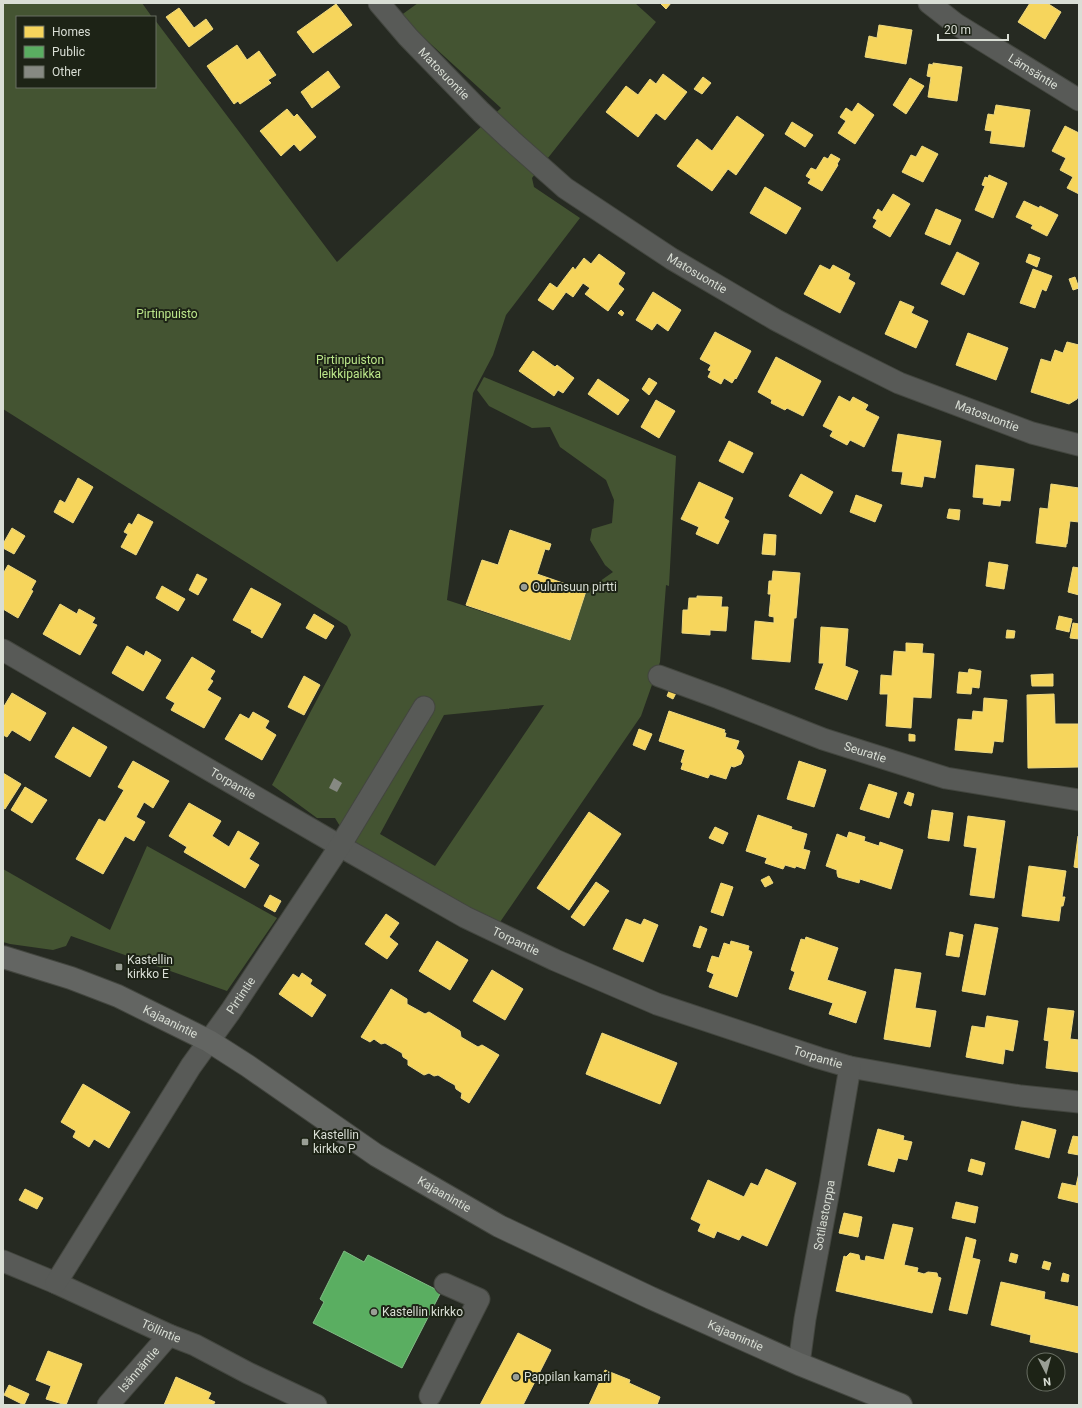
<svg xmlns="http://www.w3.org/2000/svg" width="1082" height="1408" viewBox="0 0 1082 1408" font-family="Roboto,sans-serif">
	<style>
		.green { fill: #445432; fill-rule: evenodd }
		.homes { fill: #f6d55c; stroke: #edd880 }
		.public { fill: #5aae61; stroke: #80bc84 }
		.building { fill: #868982 }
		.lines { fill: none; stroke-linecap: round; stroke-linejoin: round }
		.street-casing { stroke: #43463f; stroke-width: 23 }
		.secondary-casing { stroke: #43463f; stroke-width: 24 }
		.street { stroke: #585a57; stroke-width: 21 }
		.secondary { stroke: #636562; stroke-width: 22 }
		.poi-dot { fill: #9a9f96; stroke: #1d2316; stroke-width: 1.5 }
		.labels { text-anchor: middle; stroke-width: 4; stroke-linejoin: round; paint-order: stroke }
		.street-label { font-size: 12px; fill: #d9ded5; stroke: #1d2316 }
		.park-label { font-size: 12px; fill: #bbe68a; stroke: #1d2316 }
		.poi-label { font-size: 12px; fill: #d9ded5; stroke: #1d2316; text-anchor: start }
	</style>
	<rect width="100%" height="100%" fill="#262a22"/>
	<!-- green -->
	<g class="green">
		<path d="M3,3H142L152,17H17V87H155V20L337,262L501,108L400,16L418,3H635L656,22L532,178L534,187L580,218L506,315L493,355L473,393L447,600L569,640L586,591L613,572L605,565L590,540L592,529L612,523L614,500L606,480L560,447L550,427L532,428L489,406L477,390L484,377L676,456L669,586L666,585L660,662L641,716L498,925L354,849L335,818H317L272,785L351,635L347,626L3,409ZM544,705L435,866L380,834L444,715Z"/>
		<polygon points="147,846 277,918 227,991 71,936 66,946 53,950 10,944 3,942 3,869 110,930"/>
	</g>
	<!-- homes -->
	<g class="homes">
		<polygon points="660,3 671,3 666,9"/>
		<polygon points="1030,3 1047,3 1061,12 1045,39 1018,22"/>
		<polygon points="336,4 352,25 313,53 297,32"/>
		<polygon points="179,8 194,28 206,19 213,29 189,47 166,17"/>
		<polygon points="879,25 912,30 906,64 865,57 869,36 877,38"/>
		<polygon points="237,45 247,60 259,51 276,75 268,80 271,83 240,104 238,101 234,104 207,66"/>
		<polygon points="933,63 962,67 957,101 928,97 931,77 927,76 929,64 933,65"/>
		<polygon points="328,71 340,87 312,108 301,92"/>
		<polygon points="663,74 687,92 665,120 656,113 638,137 606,112 626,86 638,95 650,79 656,84"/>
		<polygon points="703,77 711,83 702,94 694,89"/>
		<polygon points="910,78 924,86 906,114 893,105"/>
		<polygon points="858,103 874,115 855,144 838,133 846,121 840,117 846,108 852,112"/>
		<polygon points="996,105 1030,110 1024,147 990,143 992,131 985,130 988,114 994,115"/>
		<polygon points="287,109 294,117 297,114 316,137 300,151 294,144 281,156 260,131"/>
		<polygon points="737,116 764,135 736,175 728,169 712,191 677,166 697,139 712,151"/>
		<polygon points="792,122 813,135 805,147 785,134"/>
		<polygon points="1065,126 1079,133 1079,194 1067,188 1073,177 1060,170 1066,158 1052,151"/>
		<polygon points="922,146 938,154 923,182 902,172 911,155 916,157"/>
		<polygon points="831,154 840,159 837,164 838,165 822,191 808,183 811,179 806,176 811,168 816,170 824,157 828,159"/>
		<polygon points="989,175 1007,183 993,218 975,210 985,186 982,185 985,177 988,178"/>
		<polygon points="765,187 801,208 786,234 750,213"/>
		<polygon points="893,194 910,204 890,237 873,227 877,220 873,218 878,209 882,212"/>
		<polygon points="1024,201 1039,208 1040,206 1058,215 1047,236 1031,228 1033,225 1016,217"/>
		<polygon points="936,209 961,220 950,245 925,234"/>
		<polygon points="957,252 979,263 964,295 941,284"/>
		<polygon points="599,254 625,273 618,284 624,289 608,311 585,294 590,288 583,283 573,297 566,292 553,310 538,300 550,283 557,288 573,267 575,270 584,258 591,264"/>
		<polygon points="1029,254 1040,258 1037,267 1026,262"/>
		<polygon points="820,265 830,270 833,265 850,274 848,279 855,283 840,313 804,294"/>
		<polygon points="1033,269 1052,276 1046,291 1042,289 1035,308 1020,303"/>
		<polygon points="1075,277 1079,288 1073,290 1069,279"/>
		<polygon points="653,292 681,310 668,331 657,323 652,330 636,320"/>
		<polygon points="900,301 914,307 911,313 928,321 916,348 885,334"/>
		<polygon points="621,310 624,313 622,316 618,313"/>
		<polygon points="715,332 751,351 736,379 735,378 732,383 724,378 721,384 708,377 711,371 708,370 711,365 700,359"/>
		<polygon points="968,333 1008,348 996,380 956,365"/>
		<polygon points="1067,342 1079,345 1079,393 1077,399 1069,404 1031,392 1041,359 1051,362 1055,350 1063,353"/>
		<polygon points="533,351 555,367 557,365 574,378 563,393 558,390 554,396 519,371"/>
		<polygon points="776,357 821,381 803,416 787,408 785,410 771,403 772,400 758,392"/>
		<polygon points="649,378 657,383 649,395 642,389"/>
		<polygon points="598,379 629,400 618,415 588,394"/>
		<polygon points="839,396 850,402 853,397 868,405 865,410 879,417 864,447 850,440 847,445 830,436 833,431 823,426"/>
		<polygon points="656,400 675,411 659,438 641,427"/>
		<polygon points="898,434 941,441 935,478 924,476 922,487 901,484 903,472 892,471"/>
		<polygon points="729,441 753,453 743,473 719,461"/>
		<polygon points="976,465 1014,469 1010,501 1001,500 1000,506 983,504 984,498 973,497"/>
		<polygon points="801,474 833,492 821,514 789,496"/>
		<polygon points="78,478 93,487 73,523 54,512 60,500 65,503"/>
		<polygon points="699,482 733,498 724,518 729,521 718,544 696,534 699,527 681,519"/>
		<polygon points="1051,484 1079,488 1079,522 1070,521 1067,544 1066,544 1066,547 1036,543 1040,508 1048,509"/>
		<polygon points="856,495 882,505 875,522 850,512"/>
		<polygon points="949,509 960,510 959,520 947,518"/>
		<polygon points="138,514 153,522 136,555 121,547 128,534 124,532 129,523 132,525"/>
		<polygon points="12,528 25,536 14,554 3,548 3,544"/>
		<polygon points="510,530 551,544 549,550 545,549 537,574 586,591 570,640 466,605 482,560 498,565"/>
		<polygon points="764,534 776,535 775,555 762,554"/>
		<polygon points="989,562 1008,565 1004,589 986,586"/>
		<polygon points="8,565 36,581 31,590 33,591 18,618 3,609 3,574"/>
		<polygon points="1073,567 1079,568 1079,595 1068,592"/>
		<polygon points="773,571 800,573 796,618 794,618 790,662 752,659 755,621 774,623 774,617 769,616 771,594 768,594 769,581 772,581"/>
		<polygon points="197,574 207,579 198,595 189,590"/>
		<polygon points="162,586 185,599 178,611 156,598"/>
		<polygon points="251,588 281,604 262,638 251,632 252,630 233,620"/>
		<polygon points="697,596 722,597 721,607 728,607 726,631 710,630 710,635 682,633 683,610 688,610 689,598 697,598"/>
		<polygon points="60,604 77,614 79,609 95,618 92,623 97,625 80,655 43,634"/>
		<polygon points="314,614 334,626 326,639 306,628"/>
		<polygon points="1059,616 1072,619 1069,632 1056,629"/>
		<polygon points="1073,623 1079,624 1079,639 1070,638"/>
		<polygon points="821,627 848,629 845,666 858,671 847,700 815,689 824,663 819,663"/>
		<polygon points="1007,630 1015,631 1014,638 1006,638"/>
		<polygon points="906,643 923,644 922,653 934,654 931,698 913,697 911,728 886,726 888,694 880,694 881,675 892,676 894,651 906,652"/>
		<polygon points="127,646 144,656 146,651 161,660 143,691 112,673"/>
		<polygon points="192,657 215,671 210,679 213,681 207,690 221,698 204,728 171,710 175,703 166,698"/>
		<polygon points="969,669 981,671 979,688 972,687 971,694 957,693 959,672 968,673"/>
		<polygon points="1053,674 1053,686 1032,686 1031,675"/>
		<polygon points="304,676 320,685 304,715 288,707"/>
		<polygon points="669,691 676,693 673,699 667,696"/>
		<polygon points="12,693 46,713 30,741 12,730 7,737 3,735 3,708"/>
		<polygon points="1054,694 1055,724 1079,724 1079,767 1028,768 1027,695"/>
		<polygon points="984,698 1007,700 1003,742 994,741 992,753 955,750 958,719 972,720 973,711 983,712"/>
		<polygon points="669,711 725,730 724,733 726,733 725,737 739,741 736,749 741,751 744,756 741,764 734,767 731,766 726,779 710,774 708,778 681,769 683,763 681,762 685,750 659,741"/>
		<polygon points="253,712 269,721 265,728 276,735 262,760 225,739 240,714 249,719"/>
		<polygon points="73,727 107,747 90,777 55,757"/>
		<polygon points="639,729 652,734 645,750 633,745"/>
		<polygon points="909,734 915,735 915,741 909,741"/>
		<polygon points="133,761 169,781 153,808 144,802 136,817 145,822 134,841 125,836 103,874 76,859 99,819 105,822 124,790 118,787"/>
		<polygon points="799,761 826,770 814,807 787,799"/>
		<polygon points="3,773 21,784 5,809 3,808"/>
		<polygon points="869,784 897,793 889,818 860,809"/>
		<polygon points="25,787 47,800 32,823 11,810"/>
		<polygon points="908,792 914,794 911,806 904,803"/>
		<polygon points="189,803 221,821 212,836 229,847 238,831 259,843 249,859 259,865 245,888 184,852 187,847 169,836"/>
		<polygon points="932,810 953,813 949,841 928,838"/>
		<polygon points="589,812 621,834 569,910 537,888"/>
		<polygon points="758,815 792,827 791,829 807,834 803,849 810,851 805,869 796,866 795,868 785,865 783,869 765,863 767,858 746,851"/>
		<polygon points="968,816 1005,821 994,898 970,895 977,848 964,846"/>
		<polygon points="715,827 728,833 723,844 709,838"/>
		<polygon points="849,832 865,837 864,841 879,846 880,842 903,850 891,889 860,879 859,883 838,877 837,873 837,870 826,866 837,834 847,838"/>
		<polygon points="1078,836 1079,836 1079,868 1074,867"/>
		<polygon points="1029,866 1066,871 1062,897 1065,897 1063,906 1061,906 1059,921 1022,916"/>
		<polygon points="769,876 773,883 765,887 761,880"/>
		<polygon points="596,882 609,891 584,926 571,917"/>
		<polygon points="721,883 733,887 723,916 711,912"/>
		<polygon points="270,895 281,901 275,912 264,906"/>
		<polygon points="386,914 399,923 389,937 398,944 387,959 365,944"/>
		<polygon points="626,919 641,925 644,919 658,925 643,962 613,949"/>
		<polygon points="975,924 998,928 985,995 962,991"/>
		<polygon points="700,926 707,929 700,948 693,946"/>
		<polygon points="950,932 963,935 959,957 946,955"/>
		<polygon points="806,937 838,948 827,980 866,992 856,1023 829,1014 833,1003 789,989 795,972 791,970 801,939 805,940"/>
		<polygon points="437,941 468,960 450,990 419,971"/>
		<polygon points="731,941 749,946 748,950 752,952 737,997 709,987 714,974 707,971 712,956 719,958 724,943 730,945"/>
		<polygon points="895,969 921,973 915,1008 936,1011 930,1047 884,1039"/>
		<polygon points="492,970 523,989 505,1020 473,1001"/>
		<polygon points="302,973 312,980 310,984 326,995 312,1017 279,994 293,974 299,978"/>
		<polygon points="391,989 407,999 407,1004 425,1014 429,1012 460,1031 461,1037 478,1047 482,1045 499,1055 469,1103 461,1098 462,1093 456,1089 455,1085 446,1080 438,1075 434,1076 429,1073 424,1075 408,1065 408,1060 403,1057 402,1053 385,1043 381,1044 374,1039 370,1042 361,1037"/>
		<polygon points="1048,1008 1074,1011 1070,1039 1079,1040 1079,1072 1046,1068 1049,1041 1044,1040"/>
		<polygon points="987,1016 1018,1021 1013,1051 1005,1049 1003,1064 966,1057 972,1026 985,1028"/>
		<polygon points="602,1033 677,1063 660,1104 586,1074"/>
		<polygon points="83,1084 130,1112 109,1148 94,1139 89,1147 73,1137 76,1131 61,1122"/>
		<polygon points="1022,1121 1056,1130 1049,1158 1015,1149"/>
		<polygon points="878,1129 904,1136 903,1140 912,1142 907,1160 898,1158 894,1172 868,1165"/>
		<polygon points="1073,1136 1079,1137 1079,1155 1068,1153"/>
		<polygon points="971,1159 985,1163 982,1175 968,1171"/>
		<polygon points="766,1169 796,1183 767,1246 742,1235 739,1240 717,1231 714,1238 698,1231 701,1224 691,1219 708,1180 744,1197 751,1183 758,1186"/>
		<polygon points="1079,1173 1079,1203 1058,1198 1062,1183 1076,1186"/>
		<polygon points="25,1189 43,1198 37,1209 19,1200"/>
		<polygon points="956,1202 978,1207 975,1223 952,1218"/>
		<polygon points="844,1213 862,1217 858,1237 839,1233"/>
		<polygon points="893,1224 913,1228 904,1265 918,1268 917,1272 924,1274 928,1272 937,1273 938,1277 941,1278 932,1313 836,1291 844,1256 846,1257 850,1253 859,1255 860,1260 865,1261 866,1256 884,1260"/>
		<polygon points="966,1237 976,1240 972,1258 980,1260 967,1314 949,1310"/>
		<polygon points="1011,1253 1018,1255 1016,1263 1009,1261"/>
		<polygon points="1044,1261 1051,1263 1049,1270 1042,1268"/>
		<polygon points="1063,1273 1069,1275 1068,1282 1061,1281"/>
		<polygon points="1001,1282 1045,1292 1044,1299 1079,1307 1079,1353 1030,1342 1031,1335 991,1325"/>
		<polygon points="518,1333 551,1350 523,1405 480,1405"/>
		<polygon points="48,1351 82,1364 66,1405 46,1399 51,1386 36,1380"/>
		<polygon points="605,1370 630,1380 629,1383 660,1397 657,1405 589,1405"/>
		<polygon points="176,1377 211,1393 208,1399 215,1402 213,1405 164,1405"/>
		<polygon points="9,1385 29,1394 24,1405 4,1395"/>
	</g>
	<!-- public -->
	<polygon class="public" points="344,1251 364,1262 368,1255 441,1292 402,1368 313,1323 324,1302 320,1299"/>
	<!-- building -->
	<polygon class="building" points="334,778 342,783 337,792 329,788"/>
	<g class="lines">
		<!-- street casing -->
		<g class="street-casing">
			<g id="street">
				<path id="s1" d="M379,3L408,37L481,112L511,140L565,188L672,259L776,320L835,351L899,383L1032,433L1079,445"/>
				<path id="s2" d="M929,3L956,24L1079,100"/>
				<path id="s3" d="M3,650L340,846L465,917L555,960L657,1004L819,1058L850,1067L951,1085L1021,1096L1079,1102"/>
				<path id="s4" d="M659,676L719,698L823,739L946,778L1079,800"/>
				<path id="s5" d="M3,1261L56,1283L169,1335L195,1345L248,1373L316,1405"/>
				<path id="s6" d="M56,1283L191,1066L230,1012L340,846L424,707"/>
				<path id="s7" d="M799,1364L805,1319L830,1185L850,1067"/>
				<polyline points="430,1396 479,1299 445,1284"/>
				<path id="s8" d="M108,1405L169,1335"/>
			</g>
		</g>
		<!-- secondary casing -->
		<g class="secondary-casing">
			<g id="secondary">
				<path id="s9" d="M3,957L71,978L118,996L209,1041L248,1066L376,1155L499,1226L651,1298L799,1364L901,1405"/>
			</g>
		</g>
		<!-- street -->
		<use href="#street" class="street"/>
		<!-- secondary -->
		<use href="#secondary" class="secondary"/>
	</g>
	<!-- markers -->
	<g class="poi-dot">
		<circle cx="524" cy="587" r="4"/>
		<rect x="115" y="963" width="8" height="8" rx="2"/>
		<rect x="301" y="1138" width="8" height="8" rx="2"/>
		<circle cx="374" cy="1312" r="4"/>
		<circle cx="516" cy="1377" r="4"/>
	</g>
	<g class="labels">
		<!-- street labels -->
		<g class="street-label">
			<text dy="4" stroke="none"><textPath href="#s2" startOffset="125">Lämsäntie</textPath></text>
			<text dy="4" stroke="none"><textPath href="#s1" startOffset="96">Matosuontie</textPath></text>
			<text dy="4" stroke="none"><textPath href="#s1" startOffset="420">Matosuontie</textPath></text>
			<text dy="4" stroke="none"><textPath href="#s1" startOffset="744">Matosuontie</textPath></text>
			<text dy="4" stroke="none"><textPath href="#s4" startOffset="220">Seuratie</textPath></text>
			<text dy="4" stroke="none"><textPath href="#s3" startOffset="266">Torpantie</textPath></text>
			<text dy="4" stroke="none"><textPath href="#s3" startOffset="590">Torpantie</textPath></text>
			<text dy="4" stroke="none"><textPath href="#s6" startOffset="342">Pirtintie</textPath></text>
			<text dy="4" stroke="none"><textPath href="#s9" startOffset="180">Kajaanintie</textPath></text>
			<text dy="4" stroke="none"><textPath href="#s3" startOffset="914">Torpantie</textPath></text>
			<text dy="4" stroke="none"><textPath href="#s9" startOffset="504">Kajaanintie</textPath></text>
			<text dy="4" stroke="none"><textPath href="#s7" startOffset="151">Sotilastorppa</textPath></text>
			<text dy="4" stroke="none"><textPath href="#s5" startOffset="173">Töllintie</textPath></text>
			<text dy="4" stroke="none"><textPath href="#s9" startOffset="828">Kajaanintie</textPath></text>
			<text dy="4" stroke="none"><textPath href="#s8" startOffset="47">Isännäntie</textPath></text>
		</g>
		<!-- park labels -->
		<g class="park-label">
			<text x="167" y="318">Pirtinpuisto</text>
			<text x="350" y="364">Pirtinpuiston<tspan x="350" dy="14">leikkipaikka</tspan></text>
		</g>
		<!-- poi labels -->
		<g class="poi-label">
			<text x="532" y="591">Oulunsuun pirtti</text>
			<text x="127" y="964">Kastellin<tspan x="127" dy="14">kirkko E</tspan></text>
			<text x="313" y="1139">Kastellin<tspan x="313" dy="14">kirkko P</tspan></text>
			<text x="382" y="1316">Kastellin kirkko</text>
			<text x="524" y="1381">Pappilan kamari</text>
		</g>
	</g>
	<!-- border -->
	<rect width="1082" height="1408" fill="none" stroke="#d9ded5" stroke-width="8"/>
	<!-- legend -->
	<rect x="16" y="16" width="140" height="72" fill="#1d2316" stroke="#686e62"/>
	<rect x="24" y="26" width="20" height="12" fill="#f6d55c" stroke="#686e62"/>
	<text x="52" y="36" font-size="12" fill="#d9ded5">Homes</text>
	<rect x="24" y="46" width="20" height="12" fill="#5aae61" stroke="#686e62"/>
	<text x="52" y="56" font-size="12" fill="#d9ded5">Public</text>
	<rect x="24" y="66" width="20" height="12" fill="#868982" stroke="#686e62"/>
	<text x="52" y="76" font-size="12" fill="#d9ded5">Other</text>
	<!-- north arrow -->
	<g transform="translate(1046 1372) rotate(174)"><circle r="19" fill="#1d2316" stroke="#686e62"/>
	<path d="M0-3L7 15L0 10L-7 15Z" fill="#9a9f96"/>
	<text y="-6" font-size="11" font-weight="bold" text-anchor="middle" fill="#d9ded5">N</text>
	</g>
	<!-- scale -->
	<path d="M938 34v6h70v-6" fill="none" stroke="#d9ded5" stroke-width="2"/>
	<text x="944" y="34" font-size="12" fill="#d9ded5" stroke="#1d2316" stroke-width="3" paint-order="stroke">20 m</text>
</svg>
